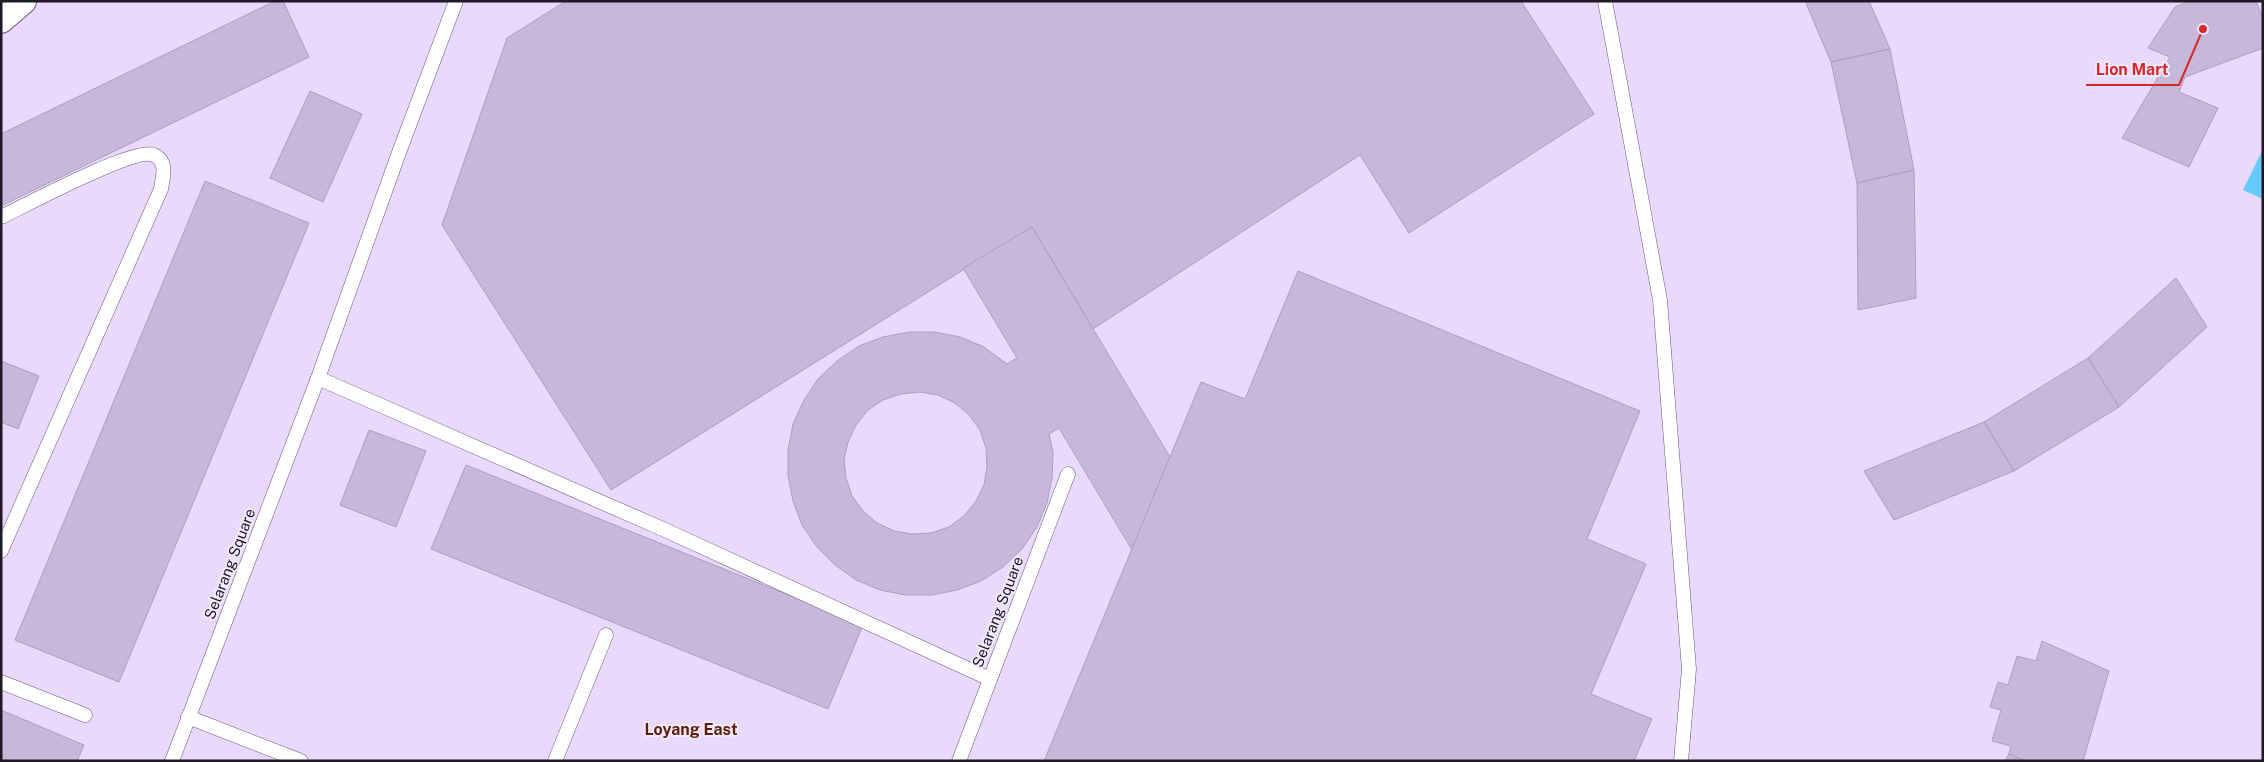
<svg xmlns="http://www.w3.org/2000/svg" width="2264" height="762" viewBox="0 0 2264 762" font-family="'Public Sans',sans-serif">
	<style>
		.water { fill: #64cbfb }
		.building { fill: #c7b8da; stroke: #ad9ebf; fill-rule: evenodd }
		.lines { fill: none; stroke-linecap: round; stroke-linejoin: round }
		.lane-casing { stroke: #675977; stroke-width: 15 }
		.street-casing { stroke: #675977; stroke-width: 28 }
		.lane { stroke: #fff; stroke-width: 14 }
		.street { stroke: #fff; stroke-width: 26 }
		.labels { text-anchor: middle; stroke-width: 4; stroke-linejoin: round; paint-order: stroke }
		.street-label { font-size: 15px; fill: #1e1925; stroke: #f3eaff }
		.neighbourhood-label { font-size: 16px; font-weight: bold; fill: #5e1e05; stroke: #f3eaff }
		.leader { fill: none; stroke: #d62828; stroke-width: 2 }
		.callout-dot { fill: #d62828; stroke: #f3eaff; stroke-width: 2 }
		.callout-label { font-size: 16px; text-anchor: middle; font-weight: bold; fill: #d62828; stroke: #f3eaff; stroke-width: 4; stroke-linejoin: round; paint-order: stroke }
	</style>
	<rect width="100%" height="100%" fill="#e9d9fc"/>
	<!-- water -->
	<polygon class="water" points="2263,149 2263,199 2243,190"/>
	<!-- building -->
	<g class="building">
		<polygon points="275,1 283,1 309,57 1,206 1,134"/>
		<polygon points="566,1 1521,1 1594,114 1409,233 1360,155 1093,329 1032,227 611,490 442,225 507,38"/>
		<polygon points="1805,1 1869,1 1890,49 1831,62"/>
		<polygon points="2189,1 2256,1 2263,18 2263,48 2185,77 2179,92 2218,108 2189,167 2122,138 2170,57 2148,48 2175,7"/>
		<polygon points="1890,49 1914,170 1857,183 1831,62"/>
		<polygon points="310,91 362,114 323,202 270,178"/>
		<polygon points="1914,170 1916,298 1858,310 1857,183"/>
		<polygon points="205,181 309,223 119,682 15,640"/>
		<path d="M1032,227L1170,457L1132,550L1059,428L1049,434L1053,452L1052,478L1047,503L1037,527L1022,549L1003,567L981,581L957,590L932,595H905L880,590L856,580L835,565L817,547L802,525L793,501L788,476V450L793,424L804,400L818,379L837,361L859,346L883,337L909,332H935L960,337L984,347L1007,364L1017,358L963,268ZM920,392L938,395L955,403L969,415L980,430L986,448L987,467L984,485L976,501L964,516L949,527L931,533L912,534L894,531L877,523L863,511L852,496L846,478L844,460L848,442L856,425L868,410L883,400L901,394Z"/>
		<polygon points="1298,271 1640,411 1587,539 1646,564 1591,694 1652,719 1634,761 1044,761 1201,382 1245,399"/>
		<polygon points="2176,278 2207,327 2119,407 2088,358"/>
		<polygon points="2088,358 2119,407 2014,471 1984,422"/>
		<polygon points="1,361 39,376 18,429 1,422"/>
		<polygon points="1984,422 2014,471 1894,520 1864,471"/>
		<polygon points="369,430 426,451 396,527 340,505"/>
		<polygon points="466,465 863,625 828,709 431,549"/>
		<polygon points="2042,641 2109,671 2083,761 2025,761 2009,754 2011,746 1992,741 2001,710 1990,707 1998,682 2008,685 2017,656 2036,661"/>
		<polygon points="1,710 84,745 77,761 1,761"/>
		<polygon points="2009,754 2025,761 2005,761"/>
	</g>
	<g class="lines">
		<!-- lane casing -->
		<g class="lane-casing">
			<g id="lane">
				<polyline points="1605,1 1660,300 1689,669 1681,761"/>
				<path d="M1,217C24,206 136,146 154,155C168,162 163,176 161,189L1,551"/>
				<polyline points="318,378 665,530 990,679"/>
				<polyline points="1,682 85,715"/>
				<polyline points="188,717 301,761"/>
				<polyline points="172,761 318,378 401,147 456,1"/>
				<polyline points="555,761 606,635"/>
				<polyline points="959,761 1068,474"/>
			</g>
		</g>
		<!-- street casing -->
		<g class="street-casing">
			<polyline id="street" points="1,20 23,1"/>
		</g>
		<!-- lane -->
		<use href="#lane" class="lane"/>
		<!-- street -->
		<use href="#street" class="street"/>
	</g>
	<g class="labels">
		<!-- street labels -->
		<g class="street-label">
			<text transform="translate(230 564) rotate(-69)" y="5">Selarang Square</text>
			<text transform="translate(998 612) rotate(-69)" y="5">Selarang Square</text>
		</g>
		<!-- neighbourhood labels -->
		<g class="neighbourhood-label">
			<text x="691" y="735">Loyang East</text>
		</g>
	</g>
	<!-- callouts -->
	<path class="leader" d="M2203 29L2179 85H2086"/>
	<circle class="callout-dot" cx="2203" cy="29" r="5"/>
	<g class="callout-label">
		<text x="2132" y="75">Lion Mart</text>
	</g>
	<!-- border -->
	<rect width="2264" height="762" fill="none" stroke="#1e1925" stroke-width="5"/>
</svg>
